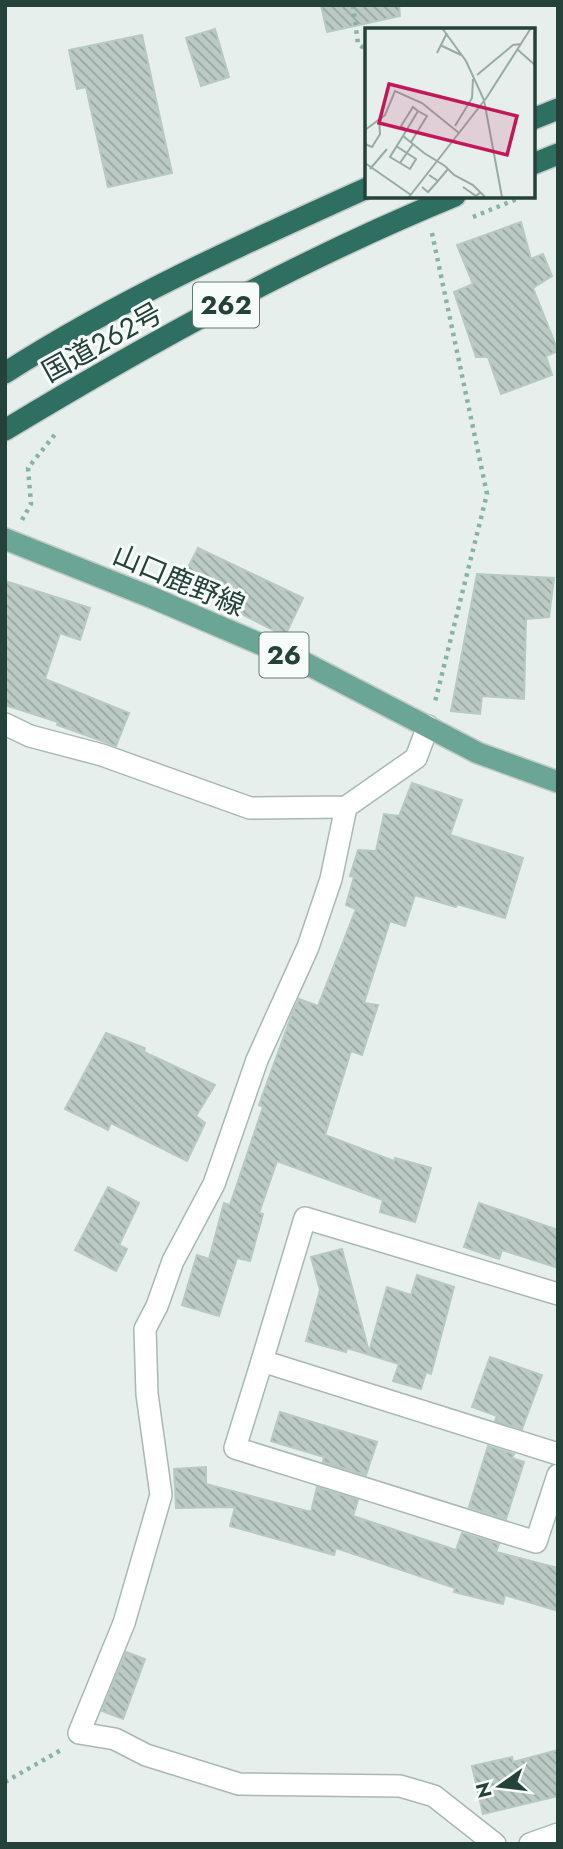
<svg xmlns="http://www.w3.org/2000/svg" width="563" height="1849" viewBox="0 0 563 1849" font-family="Jost,'Noto Sans JP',sans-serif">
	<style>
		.building { fill: url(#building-back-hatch); stroke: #b8c9c2; stroke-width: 2 }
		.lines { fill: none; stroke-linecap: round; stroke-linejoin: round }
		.street-casing { stroke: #a8b8b2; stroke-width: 24 }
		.primary-casing { stroke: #c2cac8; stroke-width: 24 }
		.highway-casing { stroke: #c2cac8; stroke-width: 24 }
		.path { stroke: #86b3a5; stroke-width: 4.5; stroke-dasharray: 3.5 5; stroke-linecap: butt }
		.street { stroke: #fff; stroke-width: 21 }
		.primary { stroke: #6aa596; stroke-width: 21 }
		.highway { stroke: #2f6f62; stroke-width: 21 }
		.labels { text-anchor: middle; stroke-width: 6; stroke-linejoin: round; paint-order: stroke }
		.shield { fill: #f7fbf9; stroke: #637a73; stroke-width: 2 }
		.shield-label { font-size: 26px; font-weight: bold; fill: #24423a }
		.street-label { font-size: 28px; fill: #24423a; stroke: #f7fbf9 }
		.inset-road { fill: none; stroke: #98aaa4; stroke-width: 2 }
		.view { fill: #c2185b; fill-opacity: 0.15; stroke: #c2185b; stroke-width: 3.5 }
		.inset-edge { fill: none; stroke: #24423a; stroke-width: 3.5 }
	</style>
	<defs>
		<pattern id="building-back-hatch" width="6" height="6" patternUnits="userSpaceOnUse" patternTransform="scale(1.75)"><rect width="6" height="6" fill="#bbcac4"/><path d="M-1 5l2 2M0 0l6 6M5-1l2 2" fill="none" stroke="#98a6a0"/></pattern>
	</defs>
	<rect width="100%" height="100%" fill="#e6efeb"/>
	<!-- building -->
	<g class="building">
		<polygon points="321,5 399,5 400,16 327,32"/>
		<polygon points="215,29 229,77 201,86 186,38"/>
		<polygon points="142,35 172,173 108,187 86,87 77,89 69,50"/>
		<polygon points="521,222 531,259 543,254 552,276 533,288 558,351 546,356 552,375 501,394 488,357 476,357 454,292 473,284 457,245"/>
		<polygon points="198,548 303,598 285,636 180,583"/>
		<polygon points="477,574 554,578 549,617 526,619 524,699 482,696 480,714 451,711"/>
		<polygon points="5,581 90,608 80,640 60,633 45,679 129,713 116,746 57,725 58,722 5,705"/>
		<polygon points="412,783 462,800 450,835 523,858 505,918 457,904 456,907 415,895 405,926 390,921 364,1003 378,1005 362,1055 351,1051 325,1135 394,1161 395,1158 431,1168 415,1222 380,1212 383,1200 277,1161 259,1213 263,1214 250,1261 237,1258 219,1316 182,1305 197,1255 209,1259 224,1203 230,1205 263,1107 259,1105 292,1014 299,999 318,1006 356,909 346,905 354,877 350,876 358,850 376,851 384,814 399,816"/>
		<polygon points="106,1033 145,1048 144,1052 215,1085 196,1116 205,1123 187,1161 111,1123 108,1130 65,1109"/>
		<polygon points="108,1187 139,1203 119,1245 127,1249 116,1271 75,1250"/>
		<polygon points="479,1203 558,1230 558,1268 502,1250 499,1259 464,1247"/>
		<polygon points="342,1249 369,1352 387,1287 411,1295 417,1275 454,1287 431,1374 426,1372 421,1389 393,1381 399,1364 347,1348 346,1352 306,1341 320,1290 311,1257"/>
		<polygon points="490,1357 542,1375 522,1429 495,1421 497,1416 472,1407"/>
		<polygon points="280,1412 377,1442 366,1475 323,1462 324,1457 271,1441"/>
		<polygon points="488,1446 514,1454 512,1458 524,1462 506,1519 469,1507"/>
		<polygon points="206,1467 206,1484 311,1512 317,1487 358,1500 353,1516 456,1550 462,1533 499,1544 496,1552 558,1568 558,1611 505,1595 503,1604 454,1592 455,1588 336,1548 334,1555 230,1526 235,1507 176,1508 174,1469"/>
		<polygon points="126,1652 145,1659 123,1719 102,1711"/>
		<polygon points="558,1750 558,1796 483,1814 472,1766 512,1757 513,1762"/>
	</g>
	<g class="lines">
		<!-- street casing -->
		<g class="street-casing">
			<g id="street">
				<polyline points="5,724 30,736 102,755 250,808 346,807 416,758 428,726"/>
				<polyline points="346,807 331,879 308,947 257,1060 214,1184 173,1261 157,1306 145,1329 147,1394 161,1495 124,1623 79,1733 115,1739 146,1755 239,1784 400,1786 434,1796 495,1844"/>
				<polyline points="558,1294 305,1218 262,1361 558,1454"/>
				<polyline points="262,1361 235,1448 536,1542 558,1475"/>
				<polyline points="530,1844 558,1834"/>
			</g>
		</g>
		<!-- primary casing -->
		<g class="primary-casing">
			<polyline id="primary" points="5,539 153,598 307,664 478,753 558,782"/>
		</g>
		<!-- highway casing -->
		<g class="highway-casing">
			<g id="highway">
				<polyline points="533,119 558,109"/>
				<polyline points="533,164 558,154"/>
				<path d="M5,373C120,299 243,244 367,188"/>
				<path d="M5,430C149,343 299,260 455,196"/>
			</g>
		</g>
		<!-- path -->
		<g class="path">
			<polyline points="353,5 358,44 367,50"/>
			<polyline points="473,217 524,196"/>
			<polyline points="432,233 487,494 435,702"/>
			<polyline points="22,520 31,504 28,468 56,433"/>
			<polyline points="5,1782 61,1750"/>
		</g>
		<!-- street -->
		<use href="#street" class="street"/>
		<!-- primary -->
		<use href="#primary" class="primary"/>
		<!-- highway -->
		<use href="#highway" class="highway"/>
	</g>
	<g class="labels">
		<!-- shield labels -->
		<g class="shield">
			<rect x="193" y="282.5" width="66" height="45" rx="5"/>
			<rect x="259.5" y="632.5" width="49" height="45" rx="5"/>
		</g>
		<g class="shield-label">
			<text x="226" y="314">262</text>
			<text x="284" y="664">26</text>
		</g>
		<!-- street labels -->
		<g class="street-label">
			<text transform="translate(102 342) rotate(-29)" y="10">国道262号</text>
			<text transform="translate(179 580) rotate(23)" y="10">山口鹿野線</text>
		</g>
	</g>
	<!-- overview -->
	<g transform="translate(365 28)">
		<rect width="170" height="170" fill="#e6efeb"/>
		<path class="inset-road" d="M77,0L101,33L119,72L137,169M75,17L96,27M153,22L170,37M72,25L82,5M112,47L148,17L156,16M90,98L107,70L108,51M0,102L20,87L30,63L57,75L94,105M41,102L36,98L48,79L53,83M38,108L25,129L35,135L48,116M46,114L62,88L53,83L38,108L59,125L80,138L89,147L108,157L120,169M0,116L7,119L15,106L14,91M31,118L51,131L45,141L35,135M0,135L46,167M5,141L22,121M64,147L73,153L83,141M57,159L63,164L73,153M98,159L111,168L116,164M44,169L122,69L166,0"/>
		<path class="view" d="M24,56L152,88L142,127L14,95Z"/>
		<rect width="170" height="170" class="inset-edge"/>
	</g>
	<!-- border -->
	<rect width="563" height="1849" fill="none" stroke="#24423a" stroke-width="14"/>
	<!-- north arrow -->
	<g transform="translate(500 1786) rotate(256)" stroke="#f7fbf9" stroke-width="5" paint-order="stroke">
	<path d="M0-5L12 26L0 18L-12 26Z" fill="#24423a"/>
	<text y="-10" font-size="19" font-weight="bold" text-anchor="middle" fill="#24423a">N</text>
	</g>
</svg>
